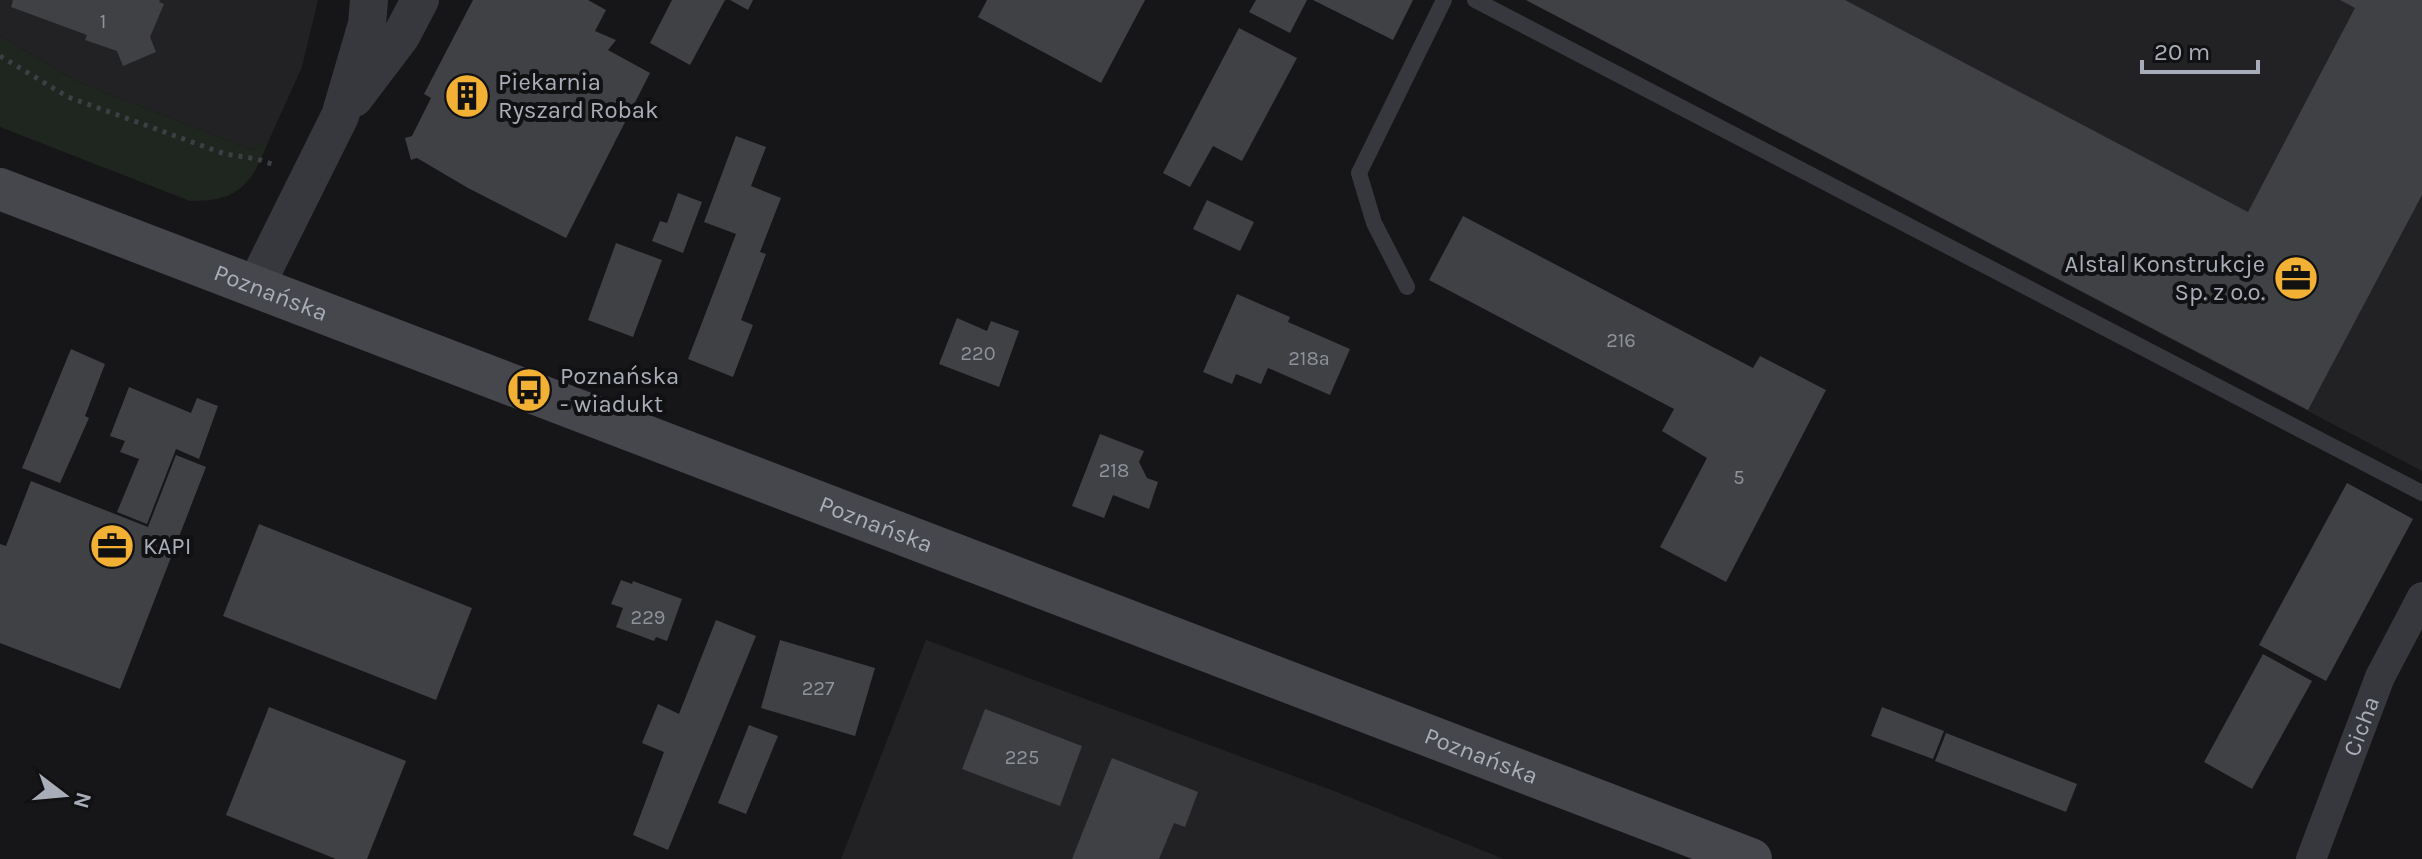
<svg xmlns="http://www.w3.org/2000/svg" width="2422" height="859" viewBox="0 0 2422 859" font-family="Karla,sans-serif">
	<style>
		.built { fill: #222225 }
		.green { fill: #1e261f }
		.building { fill: #404145 }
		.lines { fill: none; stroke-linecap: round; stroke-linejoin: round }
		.path { stroke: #3d3f44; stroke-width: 5; stroke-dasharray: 4 6; stroke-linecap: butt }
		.service { stroke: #37383d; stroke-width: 16 }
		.minor { stroke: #37383d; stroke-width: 30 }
		.tertiary { stroke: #37383d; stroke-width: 38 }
		.secondary { stroke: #45474d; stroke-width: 42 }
		.labels { text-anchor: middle; stroke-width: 8; stroke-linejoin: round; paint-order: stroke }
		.number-label { font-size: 20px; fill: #8e929b }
		.poi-label { font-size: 24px; fill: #a8adb8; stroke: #111113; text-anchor: start }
		.street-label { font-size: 24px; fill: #a8adb8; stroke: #111113 }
	</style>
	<rect width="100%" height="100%" fill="#161618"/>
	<!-- built -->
	<g class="built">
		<polygon points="0,0 318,0 302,67 269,140 252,150 76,81 0,36"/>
		<polygon points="1527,0 2422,0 2422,471 1529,2"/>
		<polygon points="926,640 1334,791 1504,859 841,859"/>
	</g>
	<!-- green -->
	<path class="green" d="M0,36L76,81L252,150L269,140C252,182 241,202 190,201L0,127Z"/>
	<!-- building -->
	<g class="building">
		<polygon points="13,0 160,0 159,2 164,4 150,37 156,52 123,66 117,51 85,40 87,35 11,7"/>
		<polygon points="473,0 588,0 606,10 595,31 616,40 608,50 650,73 566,238 468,188 417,158 411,160 405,138 412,136 431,98 424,94"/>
		<polygon points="672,0 725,0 690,65 650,43"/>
		<polygon points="730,0 753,0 748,10"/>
		<polygon points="987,0 1145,0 1101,83 978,17"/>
		<polygon points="1256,0 1307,0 1290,33 1249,12"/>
		<polygon points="1313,0 1413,0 1393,40"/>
		<polygon points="1526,0 1845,0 2248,212 2355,8 2340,0 2422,0 2422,195 2308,410"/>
		<polygon points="1239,28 1297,58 1242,161 1213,146 1190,187 1163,173"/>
		<polygon points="736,136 766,147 751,186 781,198 760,252 766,254 741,320 753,325 733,377 688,359 736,234 704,222"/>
		<polygon points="678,193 702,202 683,253 652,241 660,221 667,223"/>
		<polygon points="1207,200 1254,222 1240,251 1193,229"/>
		<polygon points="1463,216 1753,368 1760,356 1826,390 1726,582 1660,547 1707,458 1662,431 1674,409 1429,280"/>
		<polygon points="616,243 662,260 633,337 588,320"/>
		<polygon points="1237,294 1290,317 1288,322 1350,349 1330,395 1268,368 1261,384 1236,374 1232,384 1203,372"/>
		<polygon points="957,318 987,331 991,321 1019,331 999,387 939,364"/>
		<polygon points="71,349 105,364 85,416 89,418 60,483 22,468"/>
		<polygon points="129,387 191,413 197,398 218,406 199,459 176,449 147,524 117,512 139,459 120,452 125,441 110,436"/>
		<polygon points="1100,434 1144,451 1139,462 1147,478 1158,482 1149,509 1113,495 1104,518 1072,506"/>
		<polygon points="176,455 206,467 120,689 0,643 0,544 6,546 31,481 148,527"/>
		<polygon points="2347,483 2413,519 2326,681 2259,645"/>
		<polygon points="259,524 472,608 436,700 223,616"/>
		<polygon points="621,580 632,584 633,581 682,599 667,641 656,637 654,641 616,627 623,608 611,604"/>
		<polygon points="716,620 756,636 668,850 633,835 664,752 642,743 658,704 679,714"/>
		<polygon points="780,640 875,668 855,736 761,708"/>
		<polygon points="2263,654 2312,681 2252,789 2204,762"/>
		<polygon points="269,707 406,761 367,859 336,859 226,815"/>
		<polygon points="1882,707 1944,731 1933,759 1871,736"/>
		<polygon points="985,709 1082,746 1060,806 962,769"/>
		<polygon points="749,725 778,736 746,814 718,803"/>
		<polygon points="1946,733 2077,784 2066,812 1935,761"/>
		<polygon points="1112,758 1198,792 1185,827 1174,823 1159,859 1072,859"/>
	</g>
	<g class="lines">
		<!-- path -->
		<polyline class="path" points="0,56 68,97 225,154 257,159 272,164"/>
		<!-- service -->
		<g class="service">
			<polyline points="1475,0 2422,493"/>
			<polyline points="1407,287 1374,223 1359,173 1444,0"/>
		</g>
		<!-- minor -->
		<path class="minor" id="s1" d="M2311,859L2380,677L2422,597"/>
		<!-- tertiary -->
		<g class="tertiary">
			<polyline points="354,98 401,36 420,0"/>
			<polyline points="255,287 340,116 367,24 369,0"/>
		</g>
		<!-- secondary -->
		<path class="secondary" id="s2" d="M0,189L1751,859"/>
	</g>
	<!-- icons -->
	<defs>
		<g id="building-disc" transform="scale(2.3)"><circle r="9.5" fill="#f2b134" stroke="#111113"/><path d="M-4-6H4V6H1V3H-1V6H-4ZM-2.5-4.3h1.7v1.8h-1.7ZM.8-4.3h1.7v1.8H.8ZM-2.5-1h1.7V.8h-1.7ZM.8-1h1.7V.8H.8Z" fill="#111"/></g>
		<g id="office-disc" transform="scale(2.3)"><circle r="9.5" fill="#f2b134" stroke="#111113"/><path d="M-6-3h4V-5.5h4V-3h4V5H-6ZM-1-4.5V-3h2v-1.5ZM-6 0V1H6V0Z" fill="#111"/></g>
		<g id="bus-disc" transform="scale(2.3)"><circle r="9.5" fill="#f2b134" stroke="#111113"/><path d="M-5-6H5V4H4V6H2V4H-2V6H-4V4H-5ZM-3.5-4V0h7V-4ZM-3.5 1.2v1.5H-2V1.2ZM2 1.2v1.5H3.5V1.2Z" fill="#111"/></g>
	</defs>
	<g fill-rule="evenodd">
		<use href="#building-disc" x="467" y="96"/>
		<use href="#office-disc" x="2296" y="278"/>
		<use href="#bus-disc" x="529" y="390"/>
		<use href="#office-disc" x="112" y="546"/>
	</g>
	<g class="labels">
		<!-- number labels -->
		<g class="number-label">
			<text x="103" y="28">1</text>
			<text x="1621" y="347">216</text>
			<text x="978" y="360">220</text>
			<text x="1309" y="365">218a</text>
			<text x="1114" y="477">218</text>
			<text x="1739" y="484">5</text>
			<text x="648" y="624">229</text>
			<text x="818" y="695">227</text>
			<text x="1022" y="764">225</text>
		</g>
		<!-- poi labels -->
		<g class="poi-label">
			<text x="498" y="90">Piekarnia<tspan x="498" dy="28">Ryszard Robak</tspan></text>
			<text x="2265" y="272" text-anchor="end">Alstal Konstrukcje<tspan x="2265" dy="28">Sp. z o.o.</tspan></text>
			<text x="560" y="384">Poznańska<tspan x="560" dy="28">- wiadukt</tspan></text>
			<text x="143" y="554">KAPI</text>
		</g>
		<!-- street labels -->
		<g class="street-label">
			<text dy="8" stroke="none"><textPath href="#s2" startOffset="290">Poznańska</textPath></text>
			<text dy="8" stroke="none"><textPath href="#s2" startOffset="938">Poznańska</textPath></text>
			<text dy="8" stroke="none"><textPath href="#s1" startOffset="142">Cicha</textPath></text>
			<text dy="8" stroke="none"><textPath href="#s2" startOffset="1586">Poznańska</textPath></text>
		</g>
	</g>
	<!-- north arrow -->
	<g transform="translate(64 795) rotate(106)" stroke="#111113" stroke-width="6" paint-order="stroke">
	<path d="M0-6L14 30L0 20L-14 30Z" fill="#a8adb8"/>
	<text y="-12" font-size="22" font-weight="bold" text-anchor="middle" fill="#a8adb8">N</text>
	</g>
	<!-- scale -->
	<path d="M2142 60v12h116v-12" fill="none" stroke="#a8adb8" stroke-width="4"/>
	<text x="2154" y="60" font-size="24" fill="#a8adb8" stroke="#111113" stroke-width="6" paint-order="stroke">20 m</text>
</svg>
